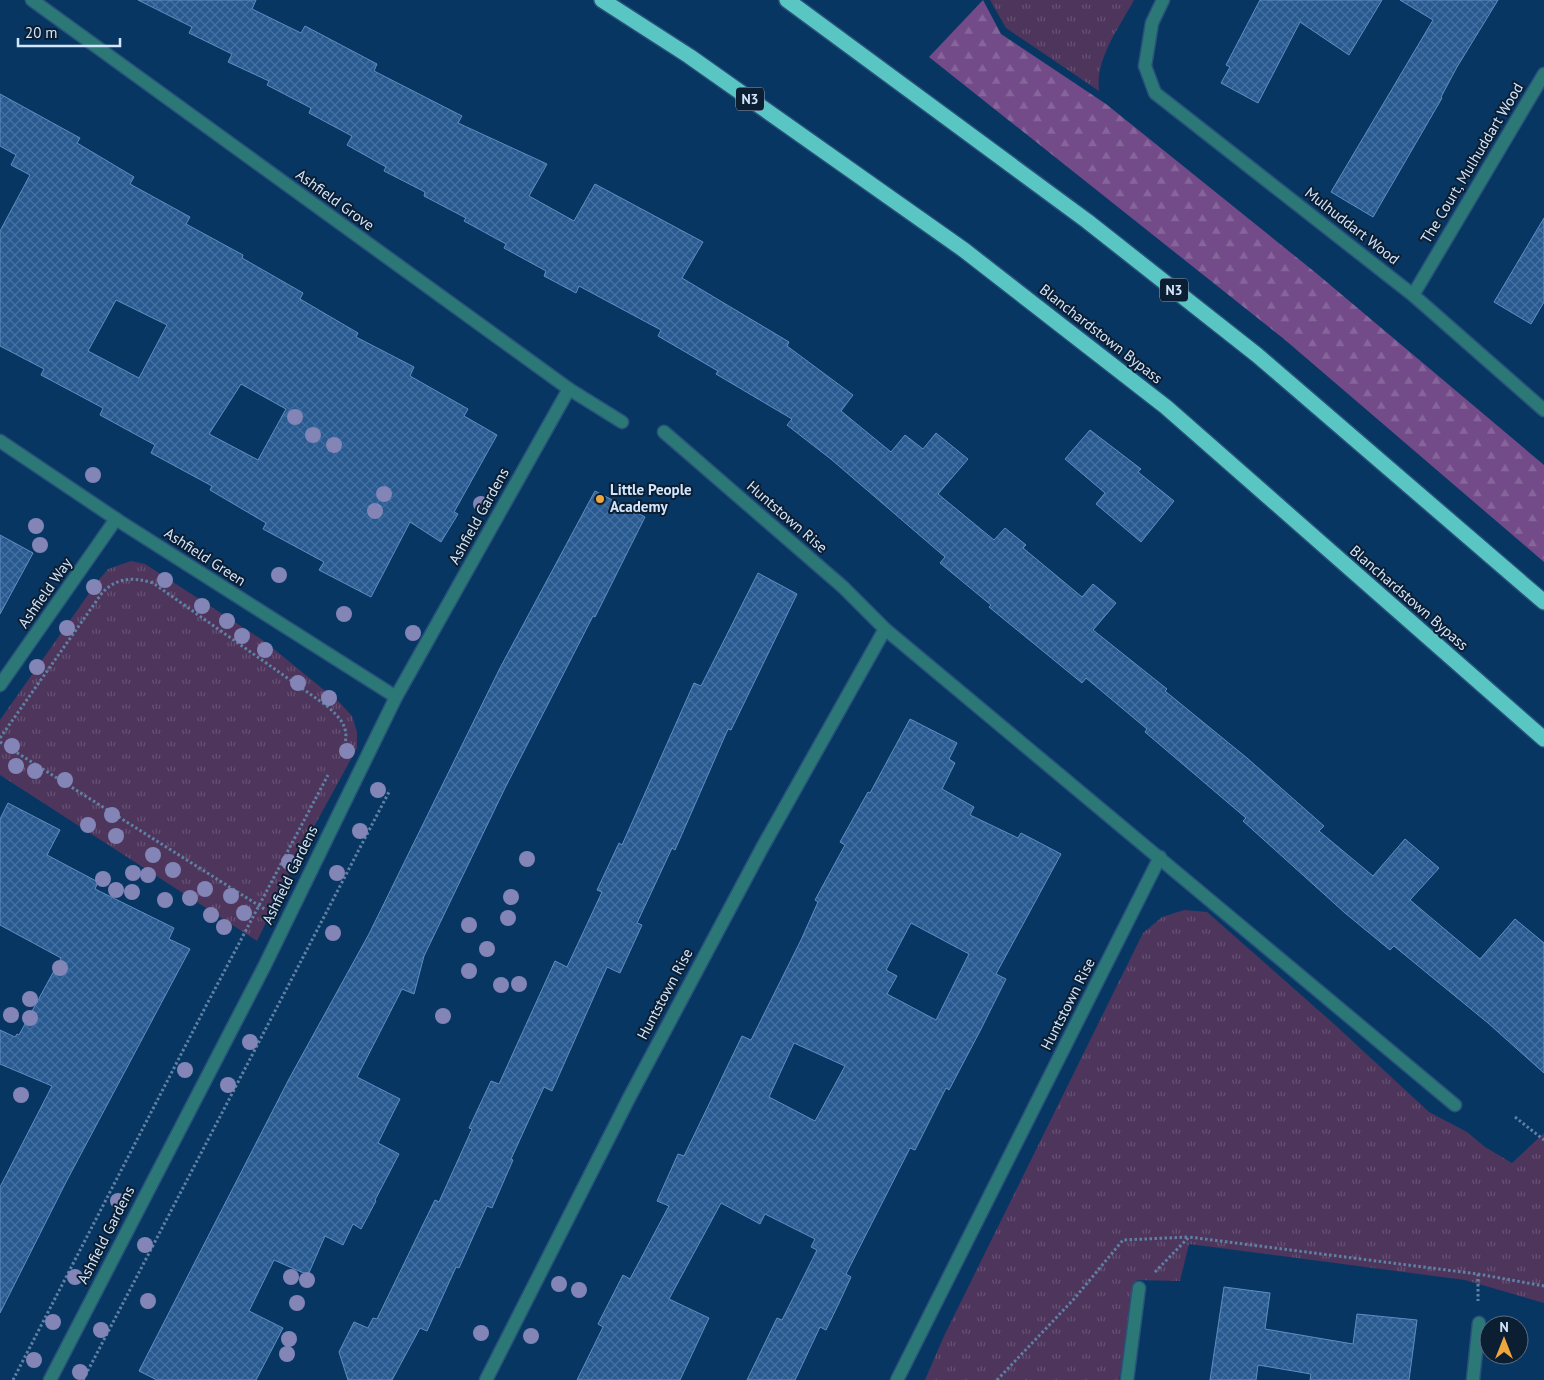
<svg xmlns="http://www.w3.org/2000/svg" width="1544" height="1380" viewBox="0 0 1544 1380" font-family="'PT Sans',sans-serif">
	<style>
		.grass { fill: url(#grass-tufts) }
		.forest { fill: url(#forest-firs) }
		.building { fill: url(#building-cross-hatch); stroke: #608dc1; fill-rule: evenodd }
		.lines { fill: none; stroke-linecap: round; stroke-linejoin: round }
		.minor-casing { stroke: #28527b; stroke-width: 15 }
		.highway-casing { stroke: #28527b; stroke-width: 18 }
		.path { stroke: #5f81a4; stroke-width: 3; stroke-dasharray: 2.5 2.5; stroke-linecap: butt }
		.minor { stroke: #2b7876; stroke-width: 12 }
		.highway { stroke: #5ac6c3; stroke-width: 15 }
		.tree { fill: #8385b7 }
		.poi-dot { fill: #efa73d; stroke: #0c1e32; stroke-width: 2 }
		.labels { text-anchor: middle; stroke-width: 4; stroke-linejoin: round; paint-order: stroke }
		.shield { fill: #0c1e32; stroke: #97a9bf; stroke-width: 1 }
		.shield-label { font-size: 14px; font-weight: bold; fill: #d2e5fb }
		.street-label { font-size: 15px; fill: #d2e5fb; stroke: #0c1e32 }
		.poi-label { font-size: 15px; font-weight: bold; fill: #d2e5fb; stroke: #0c1e32; text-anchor: start }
	</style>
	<defs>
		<pattern id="grass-tufts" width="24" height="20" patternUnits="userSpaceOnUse" patternTransform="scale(1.25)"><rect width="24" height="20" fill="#4e355c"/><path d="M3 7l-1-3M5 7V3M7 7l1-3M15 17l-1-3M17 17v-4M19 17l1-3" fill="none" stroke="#675274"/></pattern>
		<pattern id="forest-firs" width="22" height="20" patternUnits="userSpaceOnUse" patternTransform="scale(1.25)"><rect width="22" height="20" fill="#734b89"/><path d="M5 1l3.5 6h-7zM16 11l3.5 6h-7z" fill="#86659b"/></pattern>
		<pattern id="building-cross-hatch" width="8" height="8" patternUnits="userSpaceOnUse" patternTransform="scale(1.25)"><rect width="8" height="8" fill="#285a91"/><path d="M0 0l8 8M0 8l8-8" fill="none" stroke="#4672a1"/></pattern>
	</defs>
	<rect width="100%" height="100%" fill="#083663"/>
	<!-- grass -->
	<g class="grass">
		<path d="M990,0H1134C1119,28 1095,59 1099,91L1006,28Z"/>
		<polygon points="131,561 145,564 264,641 340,703 352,716 357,732 357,748 298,856 257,941 0,775 0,720 97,582 108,569"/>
		<polygon points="1184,910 1207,912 1334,1024 1429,1112 1467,1132 1485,1147 1512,1163 1544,1133 1544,1303 1465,1280 1189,1244 1180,1281 1137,1280 1119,1380 925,1380 944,1336 1143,933 1162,917"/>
	</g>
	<!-- forest -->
	<polygon class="forest" points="983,0 1001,34 1106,104 1316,273 1544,465 1544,562 1284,339 929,57"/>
	<!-- building -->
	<g class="building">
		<polygon points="138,0 256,0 252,9 301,33 305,26 377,64 374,71 462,116 458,123 547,164 529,196 574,221 595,184 703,242 682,278 789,342 787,346 853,395 841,411 891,452 905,435 923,449 936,433 968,459 938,494 994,540 1005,528 1026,545 1023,548 1082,597 1093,584 1116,603 1093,630 1167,689 1165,691 1247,758 1324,826 1319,831 1373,876 1405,839 1439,868 1410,900 1480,959 1515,919 1544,943 1544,1073 1488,1023 1394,946 1390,950 1345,913 1243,821 1246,818 1145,732 1147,729 1086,678 1082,683 989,607 991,605 940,563 945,557 832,460 787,425 792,419 716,374 718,371 658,336 661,330 579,286 576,293 544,276 546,271 504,248 506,244 464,221 466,218 424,196 425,192 384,171 386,167 347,145 352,136 309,113 311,108 267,85 269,81 228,62 232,54 189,33 192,27"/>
		<polygon points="1260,0 1382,0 1349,55 1300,22 1258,103 1221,83 1230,67 1226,65"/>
		<polygon points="1400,0 1498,0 1457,67 1441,97 1442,98 1373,217 1331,192 1433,20"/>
		<path d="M0,94L80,138L77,143L134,177L130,184L190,217L186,224L243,255L242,258L303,293L300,299L358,333L356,337L414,367L410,376L468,409L464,416L497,435L454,512L458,514L441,542L410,522L371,597L319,570L324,562L263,529L266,523L210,490L212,486L151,453L155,445L100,415L103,408L41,375L44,369L0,346V231L30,175L11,165L16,155L0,146ZM116,300L167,325L139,378L88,351ZM241,384L286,409L258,460L209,434Z"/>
		<polygon points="1544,218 1544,302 1531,324 1494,302"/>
		<polygon points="1090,430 1141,469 1138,472 1174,501 1141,542 1096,504 1105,493 1065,459"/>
		<polygon points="595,491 645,517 595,617 593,616 505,788 424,956 414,994 402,989 357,1077 400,1099 378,1143 399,1154 375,1200 376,1201 361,1229 353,1224 343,1245 325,1236 308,1275 274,1260 249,1311 283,1328 256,1380 157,1380 139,1371 289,1079 369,934 500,668"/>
		<polygon points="0,535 33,553 0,614"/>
		<polygon points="758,573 797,594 731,730 728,729 675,850 672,848 637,923 642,925 620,973 607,967 552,1091 544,1087 511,1159 513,1160 492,1208 487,1206 459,1268 456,1267 427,1331 420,1328 392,1380 348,1380 339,1352 354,1322 368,1328 373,1318 377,1319 435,1200 439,1202 472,1129 469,1128 491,1081 499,1084 555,961 567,967 602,892 597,890 619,843 622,845 694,683 701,686"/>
		<path d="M910,719L957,743L949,759L955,763L942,789L974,807L970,815L1018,838L1021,833L1061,854L996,974L1006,979L980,1031L949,1090L946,1088L915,1150L910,1148L846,1274L851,1277L839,1303L826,1330L820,1327L795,1380H747L777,1318L782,1320L817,1250L811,1247L815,1239L765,1214L760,1224L721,1203L669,1299L709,1318L680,1380H577L603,1327L598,1324L623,1275L630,1279L669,1206L657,1201L678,1154L684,1156L742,1036L751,1040L801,940L818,902L815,900L845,845L840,842L868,792L870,793ZM911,923L969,954L936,1020L887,994L897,976L886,970ZM794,1043L845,1066L815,1121L769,1097Z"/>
		<polygon points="8,803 60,830 47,855 98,882 95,889 174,928 169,939 190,949 66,1182 0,1313 0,1187 52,1086 0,1064 0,1030 15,1037 17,1034 19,1035 61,958 0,925 0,819"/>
		<polygon points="1224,1287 1270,1293 1265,1329 1353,1344 1357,1314 1417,1320 1409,1380 1310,1380 1311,1374 1258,1365 1256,1380 1210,1380"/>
	</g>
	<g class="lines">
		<!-- minor casing -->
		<g class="minor-casing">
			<g id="minor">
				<polyline points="32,0 569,389 622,422"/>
				<polyline points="1163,0 1152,23 1145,66 1155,93 1413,295 1544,410"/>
				<polyline points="1413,295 1544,74"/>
				<polyline points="664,432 843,587 885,629 1455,1105"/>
				<polyline points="0,441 119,521 396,697"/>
				<polyline points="0,685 116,519"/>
				<polyline points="50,1380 264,967 396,697 569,389"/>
				<polyline points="486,1380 629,1098 762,848 885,629"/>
				<polyline points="897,1380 1160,857"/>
				<polyline points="1127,1380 1139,1288"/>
				<polyline points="1473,1380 1479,1323"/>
			</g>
		</g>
		<!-- highway casing -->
		<g class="highway-casing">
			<g id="highway">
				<polyline points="602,0 689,56 964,250 1166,407 1544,739"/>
				<polyline points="787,0 1087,221 1257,355 1544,602"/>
			</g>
		</g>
		<!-- path -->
		<g class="path">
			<path d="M0,738L102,593C117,577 133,577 153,583L327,706C339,717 349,726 345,743"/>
			<polyline points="0,742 266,910"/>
			<polyline points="1515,1117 1544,1140"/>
			<polyline points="1155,1272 1189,1237 1478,1274 1544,1286"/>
			<polyline points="1478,1274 1478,1301"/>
			<polyline points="13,1380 207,1004 328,775"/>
			<polyline points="83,1380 390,790"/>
			<polyline points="997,1380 1074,1299 1123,1240 1189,1237"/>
		</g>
		<!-- minor -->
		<use href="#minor" class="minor"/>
		<!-- highway -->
		<use href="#highway" class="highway"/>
	</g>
	<!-- trees -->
	<g class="tree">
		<circle cx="295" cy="417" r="8"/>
		<circle cx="313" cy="435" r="8"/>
		<circle cx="334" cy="445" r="8"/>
		<circle cx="93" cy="475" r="8"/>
		<circle cx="384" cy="494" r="8"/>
		<circle cx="481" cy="504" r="8"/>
		<circle cx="375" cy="511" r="8"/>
		<circle cx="36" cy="526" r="8"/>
		<circle cx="40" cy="545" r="8"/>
		<circle cx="279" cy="575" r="8"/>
		<circle cx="165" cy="580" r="8"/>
		<circle cx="94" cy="587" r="8"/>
		<circle cx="202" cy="606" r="8"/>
		<circle cx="344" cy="614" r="8"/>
		<circle cx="227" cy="621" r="8"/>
		<circle cx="67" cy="628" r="8"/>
		<circle cx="413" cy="633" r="8"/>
		<circle cx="242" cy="636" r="8"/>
		<circle cx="265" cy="650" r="8"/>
		<circle cx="37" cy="667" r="8"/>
		<circle cx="298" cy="683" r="8"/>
		<circle cx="329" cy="698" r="8"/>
		<circle cx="12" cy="746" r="8"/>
		<circle cx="347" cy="751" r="8"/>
		<circle cx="16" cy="766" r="8"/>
		<circle cx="35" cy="771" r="8"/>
		<circle cx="65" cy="780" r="8"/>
		<circle cx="378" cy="790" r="8"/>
		<circle cx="112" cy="815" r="8"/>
		<circle cx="88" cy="825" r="8"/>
		<circle cx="360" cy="831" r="8"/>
		<circle cx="116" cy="836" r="8"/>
		<circle cx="153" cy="855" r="8"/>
		<circle cx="527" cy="859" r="8"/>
		<circle cx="289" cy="862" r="8"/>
		<circle cx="173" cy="870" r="8"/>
		<circle cx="133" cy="873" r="8"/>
		<circle cx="337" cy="873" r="8"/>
		<circle cx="148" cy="875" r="8"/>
		<circle cx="103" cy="879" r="8"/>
		<circle cx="205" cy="889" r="8"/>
		<circle cx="116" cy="890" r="8"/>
		<circle cx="132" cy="892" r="8"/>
		<circle cx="231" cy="896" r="8"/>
		<circle cx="511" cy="897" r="8"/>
		<circle cx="190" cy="898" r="8"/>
		<circle cx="165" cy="900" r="8"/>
		<circle cx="244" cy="913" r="8"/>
		<circle cx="211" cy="915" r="8"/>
		<circle cx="508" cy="918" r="8"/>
		<circle cx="469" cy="925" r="8"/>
		<circle cx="224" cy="927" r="8"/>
		<circle cx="333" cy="933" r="8"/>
		<circle cx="487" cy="949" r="8"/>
		<circle cx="60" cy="968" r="8"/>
		<circle cx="469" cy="971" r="8"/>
		<circle cx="519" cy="984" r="8"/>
		<circle cx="501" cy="985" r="8"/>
		<circle cx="30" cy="999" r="8"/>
		<circle cx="11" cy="1015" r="8"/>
		<circle cx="443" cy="1016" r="8"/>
		<circle cx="30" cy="1018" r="8"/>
		<circle cx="250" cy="1042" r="8"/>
		<circle cx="185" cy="1070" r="8"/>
		<circle cx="228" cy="1085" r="8"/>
		<circle cx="21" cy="1095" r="8"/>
		<circle cx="118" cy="1201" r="8"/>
		<circle cx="145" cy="1245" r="8"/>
		<circle cx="75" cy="1277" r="8"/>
		<circle cx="291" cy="1277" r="8"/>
		<circle cx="307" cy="1280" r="8"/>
		<circle cx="559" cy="1284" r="8"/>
		<circle cx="579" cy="1290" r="8"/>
		<circle cx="148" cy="1301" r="8"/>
		<circle cx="297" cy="1303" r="8"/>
		<circle cx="53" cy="1322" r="8"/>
		<circle cx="101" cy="1330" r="8"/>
		<circle cx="481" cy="1333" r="8"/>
		<circle cx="531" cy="1336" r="8"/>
		<circle cx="289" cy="1339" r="8"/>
		<circle cx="287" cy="1354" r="8"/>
		<circle cx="34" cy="1360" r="8"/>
		<circle cx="80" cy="1372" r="8"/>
	</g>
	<!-- markers -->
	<circle class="poi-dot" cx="600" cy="499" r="5"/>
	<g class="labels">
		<!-- shield labels -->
		<g class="shield">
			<rect x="736" y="87.5" width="28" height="23" rx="4"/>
			<rect x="1160" y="278.5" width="28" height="23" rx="4"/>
		</g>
		<g class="shield-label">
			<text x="750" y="104">N3</text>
			<text x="1174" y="295">N3</text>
		</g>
		<!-- street labels -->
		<g class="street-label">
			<text transform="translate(1472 163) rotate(-59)" y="5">The Court, Mulhuddart Wood</text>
			<text transform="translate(335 200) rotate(36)" y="5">Ashfield Grove</text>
			<text transform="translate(1352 226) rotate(38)" y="5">Mulhuddart Wood</text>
			<text transform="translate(1101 334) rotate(38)" y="5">Blanchardstown Bypass</text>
			<text transform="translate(479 516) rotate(-61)" y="5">Ashfield Gardens</text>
			<text transform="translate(787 517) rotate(41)" y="5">Huntstown Rise</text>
			<text transform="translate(205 557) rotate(33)" y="5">Ashfield Green</text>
			<text transform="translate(45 593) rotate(-55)" y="5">Ashfield Way</text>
			<text transform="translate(1409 598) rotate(41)" y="5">Blanchardstown Bypass</text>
			<text transform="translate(290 875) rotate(-64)" y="5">Ashfield Gardens</text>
			<text transform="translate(665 994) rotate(-62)" y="5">Huntstown Rise</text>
			<text transform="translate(1068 1004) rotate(-63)" y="5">Huntstown Rise</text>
			<text transform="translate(106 1235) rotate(-63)" y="5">Ashfield Gardens</text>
		</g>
		<!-- poi labels -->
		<g class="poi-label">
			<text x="610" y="495">Little People<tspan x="610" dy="17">Academy</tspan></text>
		</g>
	</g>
	<!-- north arrow -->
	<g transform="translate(1504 1340)"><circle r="24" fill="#0c1e32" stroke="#5b6e82"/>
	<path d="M0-4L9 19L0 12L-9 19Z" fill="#efa73d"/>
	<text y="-8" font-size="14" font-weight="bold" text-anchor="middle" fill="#d2e5fb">N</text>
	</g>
	<!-- scale -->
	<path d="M18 38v8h102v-8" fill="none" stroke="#d2e5fb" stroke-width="2.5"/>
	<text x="25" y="38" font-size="15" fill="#d2e5fb" stroke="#0c1e32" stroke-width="4" paint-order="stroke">20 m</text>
</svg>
